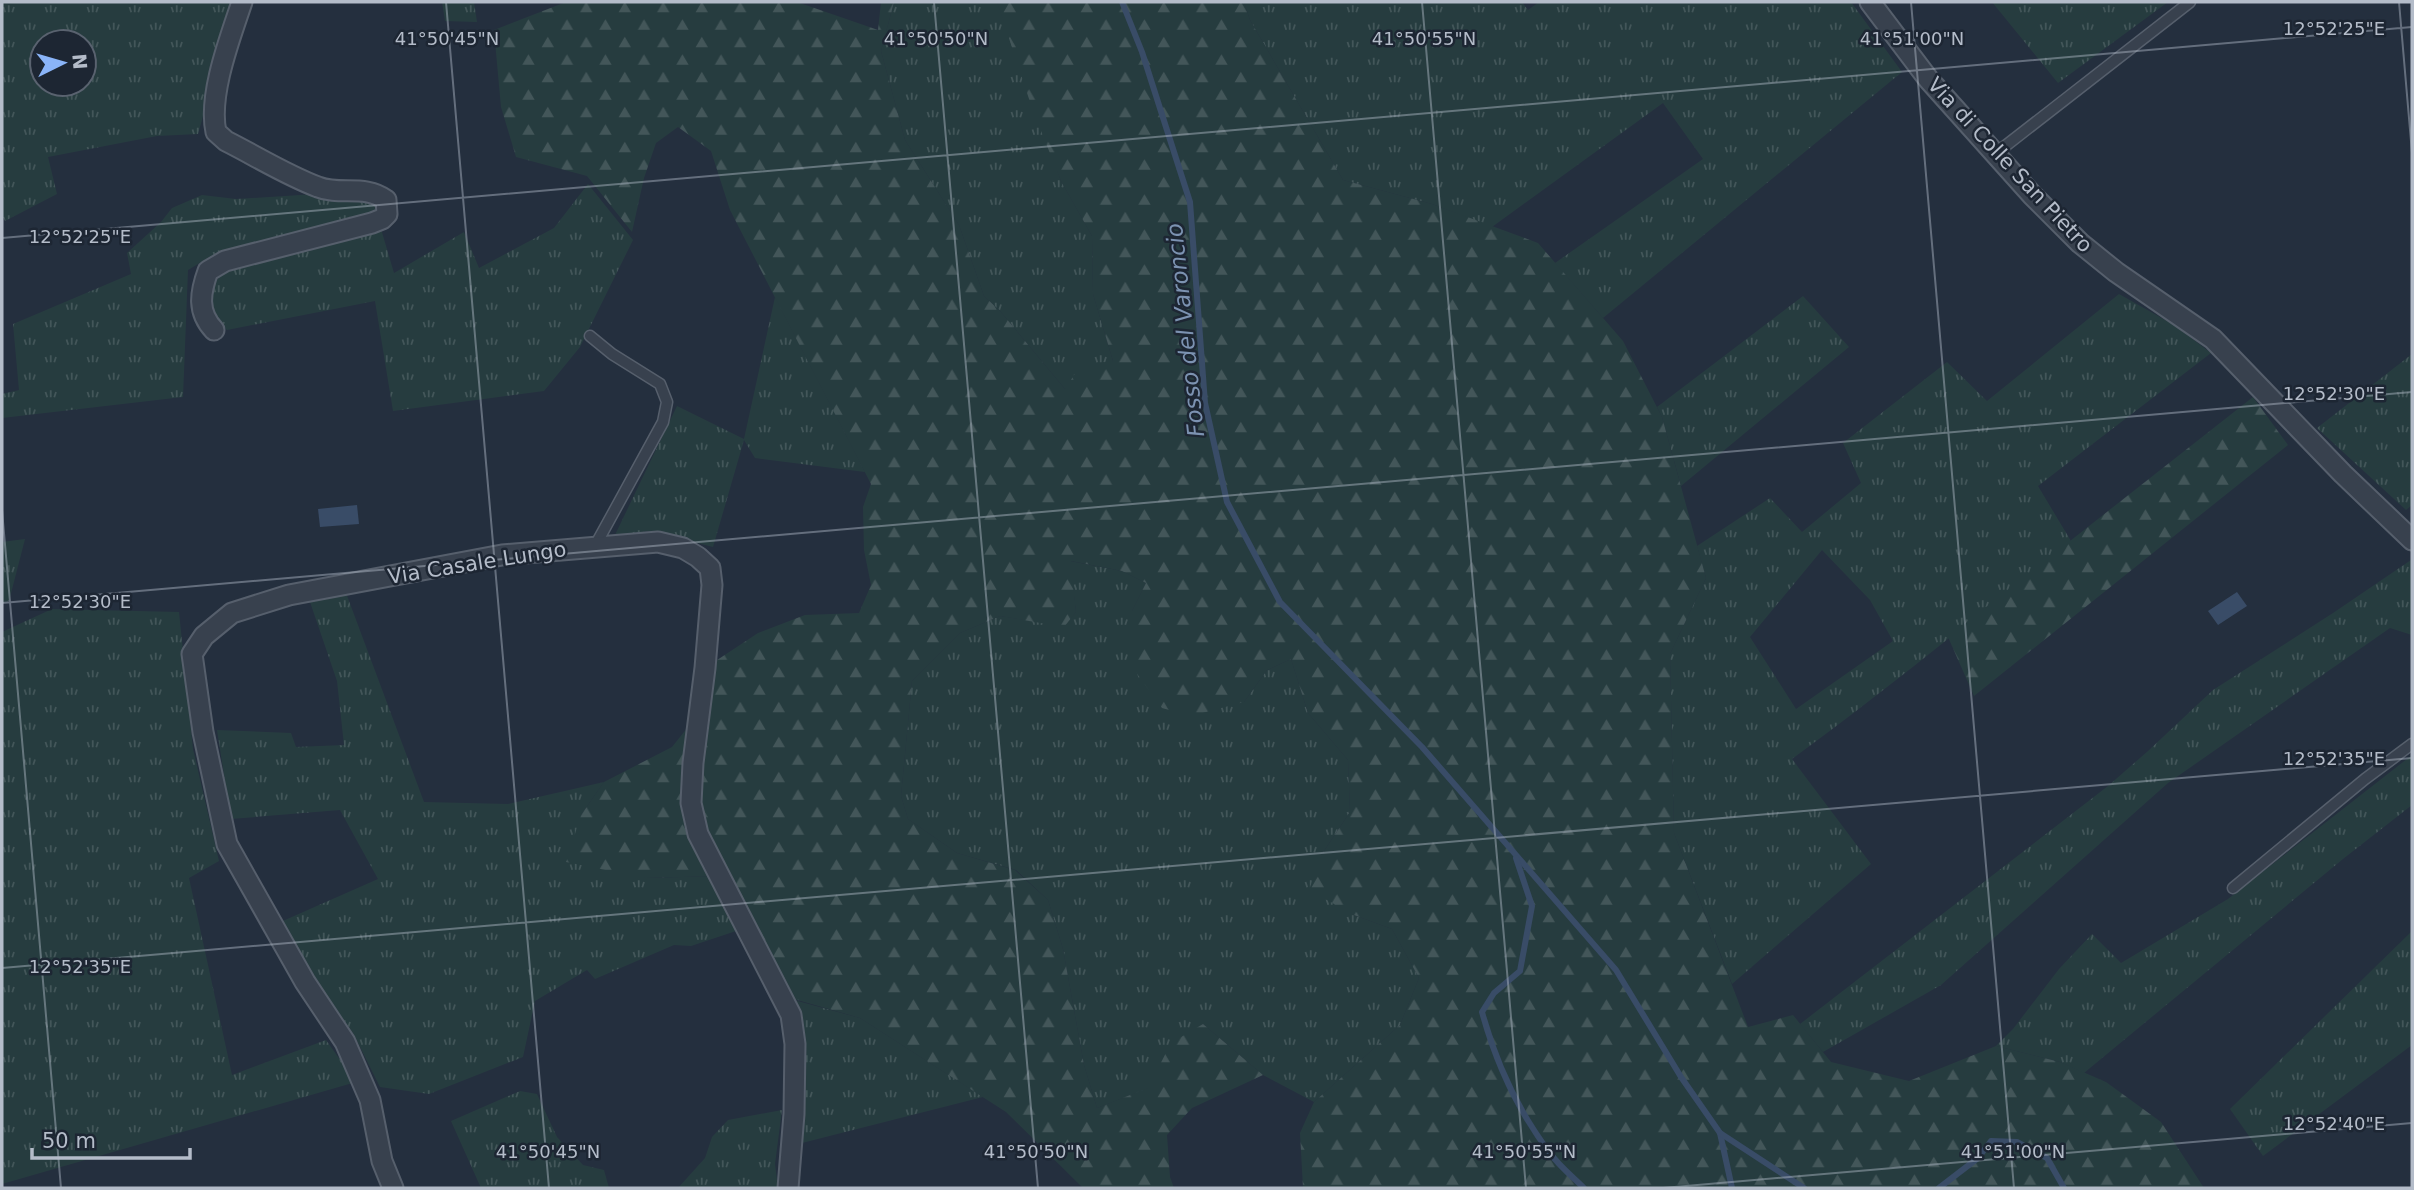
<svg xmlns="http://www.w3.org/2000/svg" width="2414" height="1190" viewBox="0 0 2414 1190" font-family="'DejaVu Sans',sans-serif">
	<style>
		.grass { fill: url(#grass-tufts); fill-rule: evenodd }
		.forest { fill: url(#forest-firs) }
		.water { fill: #394c67 }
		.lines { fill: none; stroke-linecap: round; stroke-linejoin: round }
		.stream { stroke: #394c67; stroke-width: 6 }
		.service-casing { stroke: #565f6c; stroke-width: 13 }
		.minor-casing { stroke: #565f6c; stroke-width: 23 }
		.service { stroke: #38414e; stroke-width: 10 }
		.minor { stroke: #38414e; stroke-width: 19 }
		.ticks { fill: none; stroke: #b4bcc9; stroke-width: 2; stroke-opacity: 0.45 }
		.labels { text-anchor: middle; stroke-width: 5; stroke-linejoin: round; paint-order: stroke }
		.street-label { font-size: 21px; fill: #b4bcc9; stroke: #1d2633 }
		.water-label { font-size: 23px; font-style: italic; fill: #7c92b1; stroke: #1d2633 }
		.ticks-label { font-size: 18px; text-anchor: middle; fill: #b4bcc9; stroke: #1d2633; stroke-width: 5; stroke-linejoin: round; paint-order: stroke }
	</style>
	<defs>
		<pattern id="grass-tufts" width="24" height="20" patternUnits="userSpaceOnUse" patternTransform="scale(1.75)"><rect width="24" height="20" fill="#263c3f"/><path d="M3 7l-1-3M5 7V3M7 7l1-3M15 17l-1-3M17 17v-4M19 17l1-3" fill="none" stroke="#435659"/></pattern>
		<pattern id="forest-firs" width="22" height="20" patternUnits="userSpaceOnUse" patternTransform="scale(1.75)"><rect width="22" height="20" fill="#263c3f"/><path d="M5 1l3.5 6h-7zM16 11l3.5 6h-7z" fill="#435659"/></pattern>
	</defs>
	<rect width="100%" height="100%" fill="#242f3e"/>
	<!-- grass -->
	<g class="grass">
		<path d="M2,2H235L198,134L157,136L48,157L57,194L5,221L2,215ZM42,42H84V84H42Z"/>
		<polygon points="442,2 474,2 477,22 445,21"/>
		<polygon points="894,2 997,2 1061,181 1092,236 1093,294 1113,361 1065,389 1000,311 984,296 959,225 905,140 881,51"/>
		<polygon points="1244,2 1522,2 1528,10 1539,2 1851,2 1902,72 1603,318 1555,263 1703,159 1663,103 1492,227 1432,204 1343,180 1250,20"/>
		<polygon points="1992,2 2168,2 2058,83"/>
		<path d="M588,184L633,240L580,347L544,391L393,411L375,301L227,330C223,326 218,322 215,318C202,301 215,277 230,267L381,229L394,273L464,232L479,268L554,228Z"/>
		<polygon points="316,194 371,197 379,209 368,217 208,258 188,270 183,397 2,418 2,394 19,390 13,324 131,274 127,253 161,222 172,208 202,195 236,199"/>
		<path d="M2119,294L2174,325L2211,353L2038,486L2071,541C1978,614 1887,690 1792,759L1871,864L1732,984L1674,833L1670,654L1706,578L1697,546L1770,498L1802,532L1861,483L1843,443L1947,362L1987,401ZM1822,550L1870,600L1893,641L1796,709L1750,637Z"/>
		<polygon points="1803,296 1849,347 1681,486 1662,417 1657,407"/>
		<polygon points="775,297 865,472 755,458 744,440 713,547 651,531 615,535 677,406 744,439"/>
		<polygon points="2412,354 2412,505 2406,510 2317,428"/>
		<polygon points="25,539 9,601 2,603 2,542"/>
		<polygon points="2411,560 2412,635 2390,628 2168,783 1941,985 1823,1052 1800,1024 2108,786 2148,751 2213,690 2333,613"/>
		<polygon points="1070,561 1122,571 1146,583 1132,611 1244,702 1267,670 1291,659 1308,713 1348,760 1350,812 1322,854 1354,915 1392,929 1419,978 1400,1025 1314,1102 1263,1075 1203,1024 1168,1051 1149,1088 1097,1108 1084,1065 1063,949 1048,900 1016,870 957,853 908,819 901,796 912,681 960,633 1000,616 1064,626 1076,612"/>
		<polygon points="346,593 424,802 508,804 604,782 581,815 645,878 719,876 745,928 691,946 674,945 595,979 587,970 535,1001 523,1057 429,1094 380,1087 353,1033 276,924 378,879 340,810 231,819 217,730 291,733 296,747 344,745 337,681 309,599"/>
		<polygon points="52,609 179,612 193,749 219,861 189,878 232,1075 326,1040 356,1082 2,1184 2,632"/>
		<polygon points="2412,755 2412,805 2343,859 2084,1073 2060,1062 1996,1046 2013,1029 2059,969 2092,934 2121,963 2228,899"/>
		<polygon points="2412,931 2412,1045 2263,1156 2230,1109"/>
		<path d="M794,1000L860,1018L983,1097L798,1144C804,1095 813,1047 794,1000Z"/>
		<polygon points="520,1091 537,1094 557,1137 583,1165 604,1170 609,1188 481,1188 451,1121"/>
		<polygon points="782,1110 775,1164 778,1188 678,1188 705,1158 712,1137 728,1120"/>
	</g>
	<!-- forest -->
	<g class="forest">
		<polygon points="566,2 797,2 878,30 881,2 894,2 881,51 905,140 959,225 984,296 1000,311 1065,389 1080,366 1113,361 1093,294 1092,236 1061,181 1032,108 997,2 1244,2 1250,20 1343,180 1432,204 1538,243 1623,341 1662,417 1706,578 1670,654 1674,833 1748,1027 1793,1015 1831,1062 1909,1081 1996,1046 2060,1062 2106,1082 2161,1122 2204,1188 1303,1188 1300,1133 1314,1102 1400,1025 1419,978 1392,929 1354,915 1309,890 1322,854 1350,812 1348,760 1308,713 1291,659 1267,670 1244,702 1191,716 1162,708 1135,671 1132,611 1146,583 1122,571 1071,561 1076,612 1064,627 1000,616 960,633 912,681 901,796 908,819 957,853 1015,870 1048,900 1063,949 1084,1065 1097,1108 1148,1088 1171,1043 1203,1024 1263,1075 1192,1108 1167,1135 1170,1177 1174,1188 1083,1188 1006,1112 860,1018 780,995 719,876 645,878 566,862 581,815 604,782 672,747 700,712 705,668 758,633 805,615 859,613 871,585 864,550 863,507 871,484 730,210 711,151 678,127 656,143 644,178 632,232 587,176 516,157 501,107 494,30"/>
		<polygon points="2253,397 2288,445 1974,696 1948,637"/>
	</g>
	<!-- water -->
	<g class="water">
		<polygon points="357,505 359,524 320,527 318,509"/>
		<polygon points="2237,592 2247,606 2218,625 2208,611"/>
	</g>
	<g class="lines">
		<!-- stream -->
		<g class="stream">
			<polyline points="1122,2 1142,52 1190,202 1205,403 1227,502 1280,602 1422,747 1616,970 1681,1077 1720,1133 1732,1188"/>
			<path d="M1516,858L1532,906L1520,971L1494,993L1482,1012C1496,1063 1518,1111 1550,1153C1559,1166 1573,1177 1584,1188"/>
			<polyline points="1720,1133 1804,1188"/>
			<polyline points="1939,1188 1978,1158 1991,1141 2017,1142 2047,1158 2064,1188"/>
		</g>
		<!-- service casing -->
		<g class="service-casing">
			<g id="service">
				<polyline points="1995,154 2190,2"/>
				<polyline points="590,336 612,354 660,384 667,402 663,422 595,546"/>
				<polyline points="2233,888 2365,779 2412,744"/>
			</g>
		</g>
		<!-- minor casing -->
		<g class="minor-casing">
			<g id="minor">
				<polyline points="1870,2 1929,80 2032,195 2080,243 2116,272 2213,339 2343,474 2412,540"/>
				<path d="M214,330C197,312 200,293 208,271L225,261L372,223L382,219L387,214L386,200C365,184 340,196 318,187C286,175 256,156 226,141L216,132C208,95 230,38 242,2"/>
				<polyline points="393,1188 382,1161 370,1100 345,1042 305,982 227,844 203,732 192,654 204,636 232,613 289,595 502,555 658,542 683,548 698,557 710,568 712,585 705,668 693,763 691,803 698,834 791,1015 795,1044 794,1114 788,1188"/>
			</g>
		</g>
		<!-- service -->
		<use href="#service" class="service"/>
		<!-- minor -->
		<use href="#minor" class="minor"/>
	</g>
	<!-- ticks -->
	<path class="ticks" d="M446,2L549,1188M934,2L1038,1188M1422,2L1526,1188M1911,2L2014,1188M2399,2L2412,153M2,238L2412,27M2,510L61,1188M2,603L2412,392M2,968L2412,758M1663,1188L2412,1123"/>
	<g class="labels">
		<!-- street labels -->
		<g class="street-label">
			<text transform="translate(2010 165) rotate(47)" y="7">Via di Colle San Pietro</text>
			<text transform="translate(477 563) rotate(-9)" y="7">Via Casale Lungo</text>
		</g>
		<!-- water labels -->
		<g class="water-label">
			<text transform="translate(1185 330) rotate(-96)" y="8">Fosso del Varoncio</text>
		</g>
	</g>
	<g class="ticks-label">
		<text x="2334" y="35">12°52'25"E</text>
		<text x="447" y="45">41°50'45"N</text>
		<text x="936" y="45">41°50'50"N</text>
		<text x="1424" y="45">41°50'55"N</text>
		<text x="1912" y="45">41°51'00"N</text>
		<text x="80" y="243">12°52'25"E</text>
		<text x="2334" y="400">12°52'30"E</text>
		<text x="80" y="608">12°52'30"E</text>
		<text x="2334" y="765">12°52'35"E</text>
		<text x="80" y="973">12°52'35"E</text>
		<text x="2334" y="1130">12°52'40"E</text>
		<text x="548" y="1158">41°50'45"N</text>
		<text x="1036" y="1158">41°50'50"N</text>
		<text x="1524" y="1158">41°50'55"N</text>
		<text x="2013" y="1158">41°51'00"N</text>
	</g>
	<!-- border -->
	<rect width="2414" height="1190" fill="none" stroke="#b4bcc9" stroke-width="7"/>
	<!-- north arrow -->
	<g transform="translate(63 63) rotate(85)"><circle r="33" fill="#1d2633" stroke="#59626f" stroke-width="2"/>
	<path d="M0-5L12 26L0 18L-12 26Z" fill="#8ab4f8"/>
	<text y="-10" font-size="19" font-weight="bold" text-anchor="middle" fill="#b4bcc9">N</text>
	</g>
	<!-- scale -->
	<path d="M32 1148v10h158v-10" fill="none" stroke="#b4bcc9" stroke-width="3.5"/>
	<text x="42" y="1148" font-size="21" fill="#b4bcc9" stroke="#1d2633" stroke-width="5" paint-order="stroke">50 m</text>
</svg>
